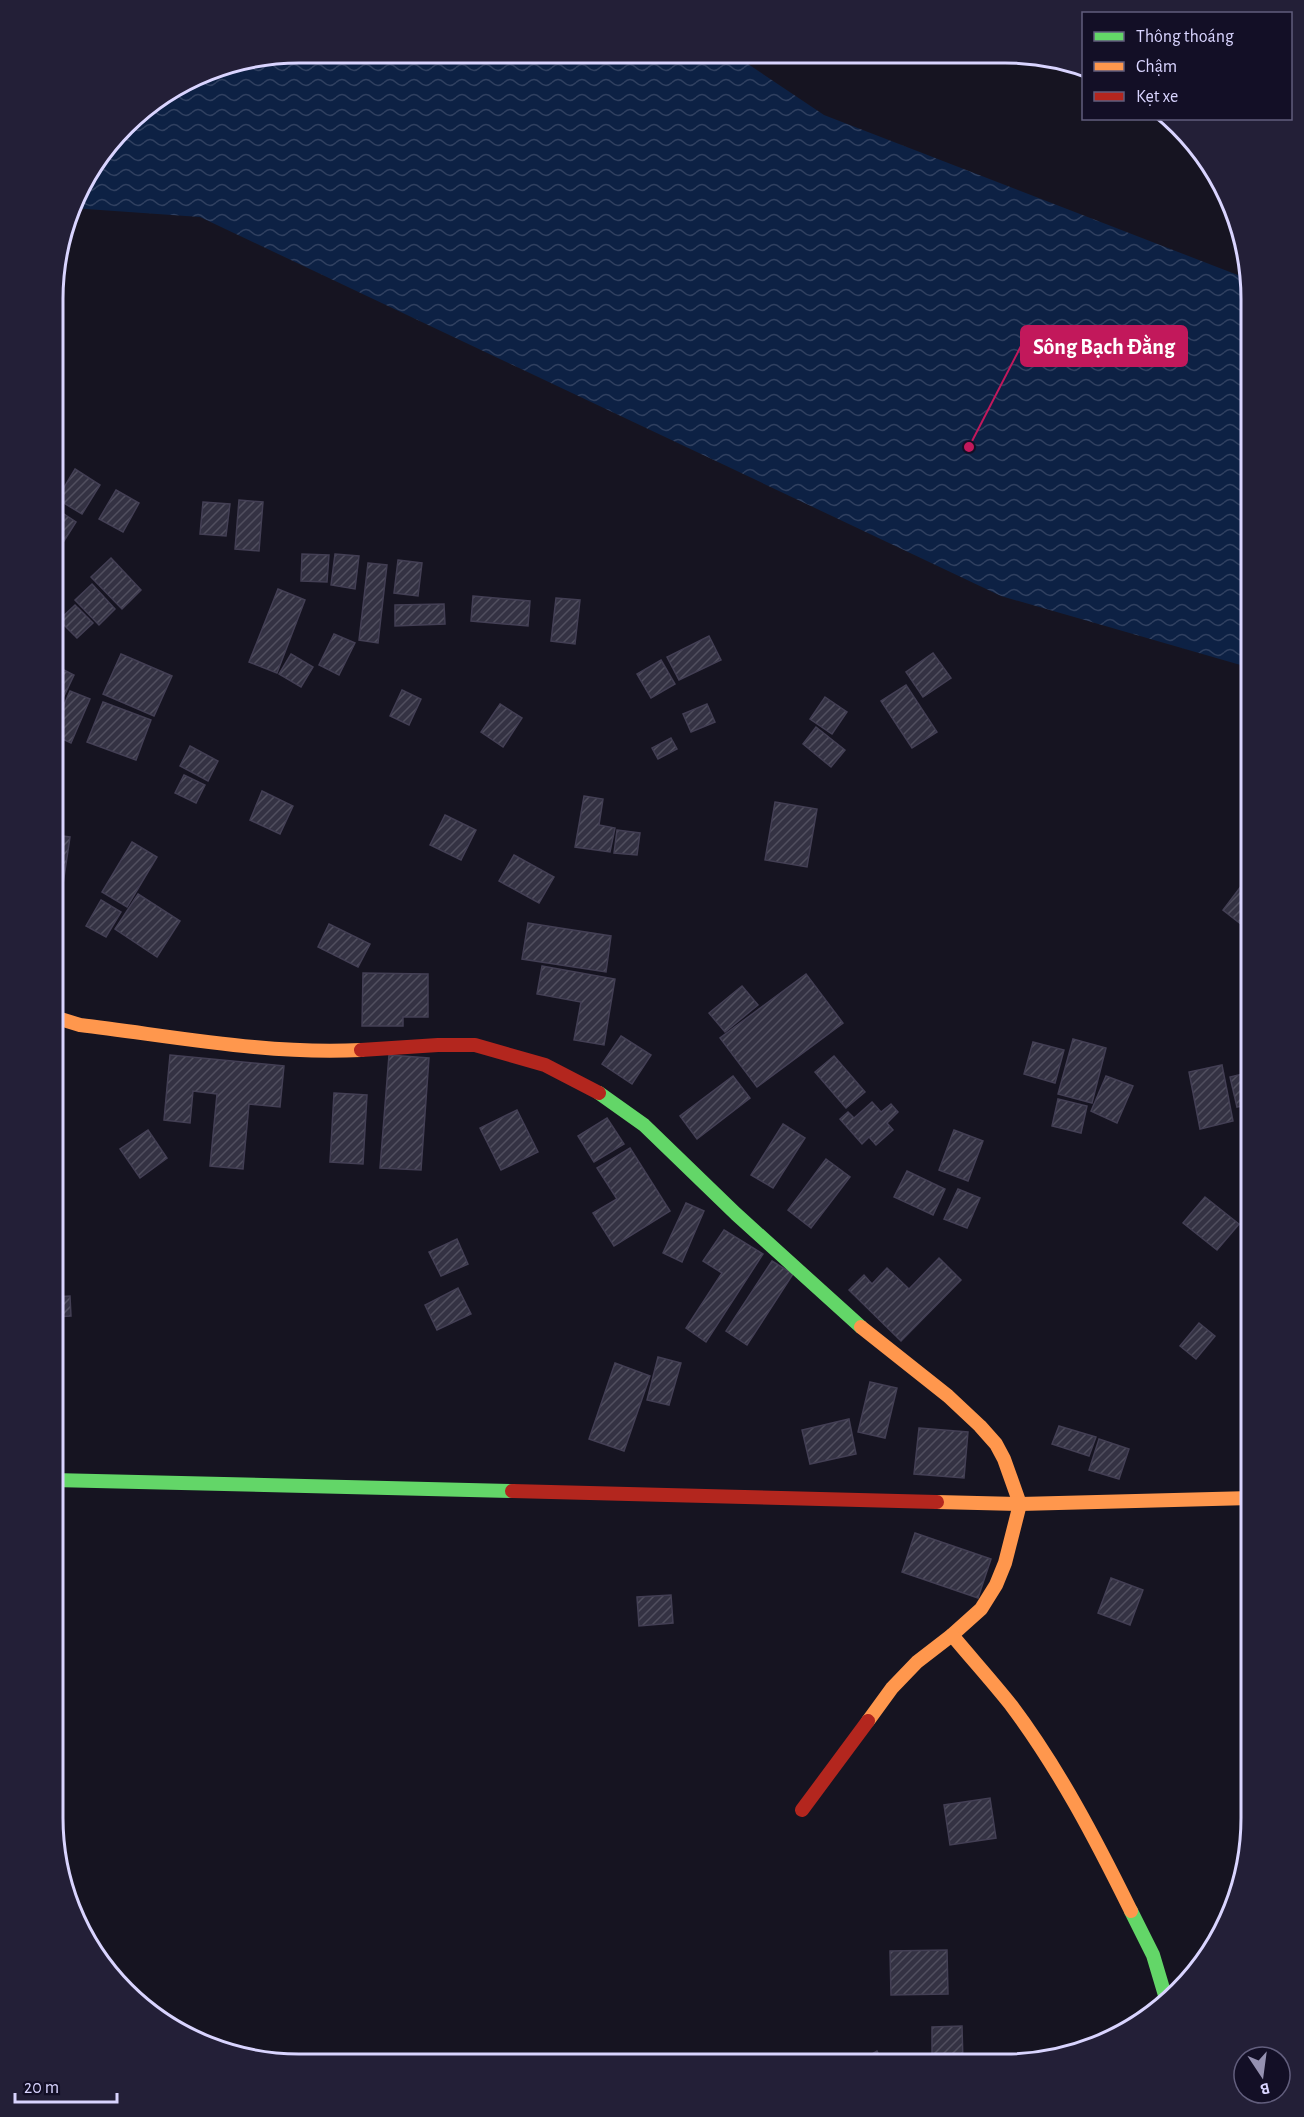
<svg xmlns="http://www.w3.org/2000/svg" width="1304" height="2117" viewBox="0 0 1304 2117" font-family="'Alegreya Sans',sans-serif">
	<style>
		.water { fill: url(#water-waves) }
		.building { fill: url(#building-hatch); stroke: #433f54; stroke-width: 1.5 }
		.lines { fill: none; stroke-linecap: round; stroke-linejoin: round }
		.fast { stroke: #63d668; stroke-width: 14 }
		.slow { stroke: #ff974d; stroke-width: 14 }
		.jam { stroke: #b3261e; stroke-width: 14 }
		.rim { fill: none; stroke: #d9d4ff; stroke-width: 3 }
		.leader { fill: none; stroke: #c2185b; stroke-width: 2 }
		.callout-dot { fill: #c2185b; stroke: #130f26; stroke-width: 2 }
		.callout { fill: #c2185b; stroke: #c2185b; stroke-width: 2 }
		.callout-label { font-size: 22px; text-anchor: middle; font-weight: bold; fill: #fff }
	</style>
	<defs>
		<pattern id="water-waves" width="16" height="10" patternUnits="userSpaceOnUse" patternTransform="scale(1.5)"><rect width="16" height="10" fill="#0d2144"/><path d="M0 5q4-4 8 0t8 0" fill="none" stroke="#304060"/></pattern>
		<pattern id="building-hatch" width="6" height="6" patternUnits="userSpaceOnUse" patternTransform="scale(1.5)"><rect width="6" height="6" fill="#343243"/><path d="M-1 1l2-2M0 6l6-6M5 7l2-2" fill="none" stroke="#514f5f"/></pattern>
	</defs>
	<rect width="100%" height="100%" fill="#161421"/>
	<!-- water -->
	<polygon class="water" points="299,53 733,54 824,115 1248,279 1251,299 1251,668 1001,596 200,217 72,208 78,189 136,114 205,71"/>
	<!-- building -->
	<g class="building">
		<polygon points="75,469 100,485 82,514 57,499"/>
		<polygon points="116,490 139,503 123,532 99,519"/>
		<polygon points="239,500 263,502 259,551 235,549"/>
		<polygon points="203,502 230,504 226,536 200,534"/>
		<polygon points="58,510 76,522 64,541 54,535 54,515"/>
		<polygon points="302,554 329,555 327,582 301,581"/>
		<polygon points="335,554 359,556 355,589 331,585"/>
		<polygon points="111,558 141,590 122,609 91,577"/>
		<polygon points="398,560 422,563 418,596 394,593"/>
		<polygon points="368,563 387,565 378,643 359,640"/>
		<polygon points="92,584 115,609 99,625 75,600"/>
		<polygon points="278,589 305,600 277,673 249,662"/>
		<polygon points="473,596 530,601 528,626 471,621"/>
		<polygon points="556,598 580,600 575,644 551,641"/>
		<polygon points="444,604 445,624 395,626 395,605"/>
		<polygon points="75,605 93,623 77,638 59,620"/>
		<polygon points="334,634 355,643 339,675 319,665"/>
		<polygon points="709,636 721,660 679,680 667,657"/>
		<polygon points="933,653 951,678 923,697 906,672"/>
		<polygon points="121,654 172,676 154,716 103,694"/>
		<polygon points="291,654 313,667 301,687 279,674"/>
		<polygon points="661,660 675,684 651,698 637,674"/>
		<polygon points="54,665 74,675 54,717"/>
		<polygon points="906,685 937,732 912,748 881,701"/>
		<polygon points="402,690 421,699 409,725 390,716"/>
		<polygon points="70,691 90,699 71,743 54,735 54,728"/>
		<polygon points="825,697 847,712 832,734 810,719"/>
		<polygon points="103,702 151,720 136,760 87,742"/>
		<polygon points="500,704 522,718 503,747 481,732"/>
		<polygon points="707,704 715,722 691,732 683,714"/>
		<polygon points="816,727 845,750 831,767 803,744"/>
		<polygon points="671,738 677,749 658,759 652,748"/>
		<polygon points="190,746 218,761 208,781 180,766"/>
		<polygon points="184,775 205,785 196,803 175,793"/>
		<polygon points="262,791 293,806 280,834 250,820"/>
		<polygon points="584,796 603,799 599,825 615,828 610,852 575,847"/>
		<polygon points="775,802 817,809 807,867 765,860"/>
		<polygon points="445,815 476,830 461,860 430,845"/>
		<polygon points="617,830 640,833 637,855 614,853"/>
		<polygon points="54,835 70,837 62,891 54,890"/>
		<polygon points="132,842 157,857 127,907 102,892"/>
		<polygon points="514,855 554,877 539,903 499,881"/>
		<polygon points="1251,873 1251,932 1223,910"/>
		<polygon points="138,894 180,921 157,957 115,929"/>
		<polygon points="101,900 121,912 106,937 86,926"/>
		<polygon points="528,923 611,936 606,972 522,959"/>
		<polygon points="329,924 370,944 358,967 318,947"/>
		<polygon points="542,966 615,979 604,1045 574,1040 581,1002 537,994"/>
		<polygon points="363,973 428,974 428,1017 403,1017 403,1026 362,1026"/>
		<polygon points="806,974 843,1023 757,1087 720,1038"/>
		<polygon points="742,986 758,1005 725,1032 709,1013"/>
		<polygon points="621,1036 651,1055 632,1084 602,1064"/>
		<polygon points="1073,1039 1106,1048 1092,1103 1058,1094"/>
		<polygon points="1033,1042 1064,1050 1055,1083 1024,1074"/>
		<polygon points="170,1055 284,1066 280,1107 249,1104 243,1169 210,1166 217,1094 193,1091 190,1123 164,1120"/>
		<polygon points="389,1055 429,1058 421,1170 380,1168"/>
		<polygon points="834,1056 865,1092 846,1108 815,1072"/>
		<polygon points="1222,1065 1233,1121 1200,1129 1189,1072"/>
		<polygon points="1251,1072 1251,1104 1237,1107 1230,1077"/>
		<polygon points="733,1076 750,1098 697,1139 680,1116"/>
		<polygon points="1106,1076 1133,1086 1117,1123 1091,1111"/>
		<polygon points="334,1093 367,1095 363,1164 330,1162"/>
		<polygon points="1058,1099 1087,1106 1081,1133 1052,1126"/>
		<polygon points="872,1102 881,1112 891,1104 898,1112 887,1123 893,1130 876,1145 869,1137 862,1144 840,1119 848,1112 854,1118"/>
		<polygon points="517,1110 538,1152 501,1170 480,1128"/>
		<polygon points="53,1112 61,1120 53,1126"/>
		<polygon points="607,1118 624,1144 594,1162 578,1136"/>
		<polygon points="783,1124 805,1138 773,1188 751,1175"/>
		<polygon points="148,1130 167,1158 140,1178 120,1149"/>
		<polygon points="954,1130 983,1141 968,1181 939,1170"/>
		<polygon points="630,1148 670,1211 614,1246 593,1213 617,1199 597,1168"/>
		<polygon points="826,1159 850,1177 811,1228 788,1210"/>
		<polygon points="907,1171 945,1189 933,1215 894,1197"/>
		<polygon points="958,1189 980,1198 967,1228 944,1219"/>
		<polygon points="1205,1197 1239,1224 1217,1250 1183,1223"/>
		<polygon points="686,1203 704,1211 682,1262 663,1253"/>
		<polygon points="724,1230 763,1254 706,1342 686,1328 722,1273 703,1261"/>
		<polygon points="457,1239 468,1264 441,1276 429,1252"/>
		<polygon points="939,1258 961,1280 901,1341 849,1290 864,1275 872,1284 887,1268 909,1289"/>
		<polygon points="772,1261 793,1274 747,1345 726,1331"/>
		<polygon points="458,1288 471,1314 437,1330 425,1305"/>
		<polygon points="70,1296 71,1316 53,1317 53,1297"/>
		<polygon points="1199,1323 1215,1336 1196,1359 1180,1346"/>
		<polygon points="658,1357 681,1363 669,1405 647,1400"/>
		<polygon points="615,1363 650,1376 624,1451 589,1439"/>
		<polygon points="870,1382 897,1388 885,1438 858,1432"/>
		<polygon points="849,1419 856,1454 810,1464 802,1430"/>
		<polygon points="1059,1426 1096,1437 1089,1456 1052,1444"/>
		<polygon points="919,1428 968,1432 964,1478 914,1474"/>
		<polygon points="1099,1439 1129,1449 1119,1479 1089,1470"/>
		<polygon points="915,1533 991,1559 978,1598 902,1572"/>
		<polygon points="1111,1578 1143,1590 1130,1625 1098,1613"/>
		<polygon points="671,1595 673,1623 639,1626 637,1597"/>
		<polygon points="990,1798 996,1838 950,1845 944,1805"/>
		<polygon points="947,1950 948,1994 891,1995 890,1951"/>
		<polygon points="962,2026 963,2062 932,2063 932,2027"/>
		<polygon points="877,2051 884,2064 855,2064"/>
	</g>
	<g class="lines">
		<!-- fast -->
		<g class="fast">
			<polyline points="599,1093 644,1125 736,1214 861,1327"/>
			<polyline points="53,1480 512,1491"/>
			<polyline points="1131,1911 1153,1955 1167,2002"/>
		</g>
		<!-- slow -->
		<g class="slow">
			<path d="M54,1017L80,1025C172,1036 268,1055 361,1050"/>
			<polyline points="861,1327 948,1396 980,1426 996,1444 1004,1459 1020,1504 1005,1563 996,1585 981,1609 952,1635 917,1662 892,1688 868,1721"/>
			<polyline points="937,1502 1020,1504 1251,1498"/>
			<path d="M952,1635C971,1658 992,1681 1011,1705C1059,1769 1096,1840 1131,1911"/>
		</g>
		<!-- jam -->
		<g class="jam">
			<polyline points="361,1050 438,1045 475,1045 545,1065 599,1093"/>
			<polyline points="512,1491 937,1502"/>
			<polyline points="802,1810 868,1721"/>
		</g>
	</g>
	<!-- crop -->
	<path d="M0 0H1304V2117H0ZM299 63H1005A236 236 0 0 1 1241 299V1818A236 236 0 0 1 1005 2054H299A236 236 0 0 1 63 1818V299A236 236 0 0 1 299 63Z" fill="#231f37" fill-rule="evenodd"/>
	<path class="rim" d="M299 63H1005A236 236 0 0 1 1241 299V1818A236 236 0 0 1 1005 2054H299A236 236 0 0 1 63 1818V299A236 236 0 0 1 299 63Z"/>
	<!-- callouts -->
	<path class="leader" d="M969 447L1021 346"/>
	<circle class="callout-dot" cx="969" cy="447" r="6"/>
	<rect class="callout" x="1021" y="326" width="166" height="40" rx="6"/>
	<g class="callout-label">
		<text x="1104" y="354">Sông Bạch Đằng</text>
	</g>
	<!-- legend -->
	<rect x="1082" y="12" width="210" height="108" fill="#130f26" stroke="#625e7d" stroke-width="1.5"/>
	<rect x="1094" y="32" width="30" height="9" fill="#63d668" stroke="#625e7d" stroke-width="1.5"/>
	<text x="1136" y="42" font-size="18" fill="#d9d4ff">Thông thoáng</text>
	<rect x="1094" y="62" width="30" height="9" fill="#ff974d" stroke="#625e7d" stroke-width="1.5"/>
	<text x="1136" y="72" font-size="18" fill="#d9d4ff">Chậm</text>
	<rect x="1094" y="92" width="30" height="9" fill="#b3261e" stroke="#625e7d" stroke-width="1.5"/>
	<text x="1136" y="102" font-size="18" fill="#d9d4ff">Kẹt xe</text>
	<!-- north arrow -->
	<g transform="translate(1262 2075) rotate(167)"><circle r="28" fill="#130f26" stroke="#625e7d" stroke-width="1.5"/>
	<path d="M0-4.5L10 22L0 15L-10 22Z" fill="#9591b1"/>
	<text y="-9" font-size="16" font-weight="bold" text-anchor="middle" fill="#d9d4ff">B</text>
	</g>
	<!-- scale -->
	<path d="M15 2093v9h102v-9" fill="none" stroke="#d9d4ff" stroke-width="3"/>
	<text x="24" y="2093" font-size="18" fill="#d9d4ff" stroke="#130f26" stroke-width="4.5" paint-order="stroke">20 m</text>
</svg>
